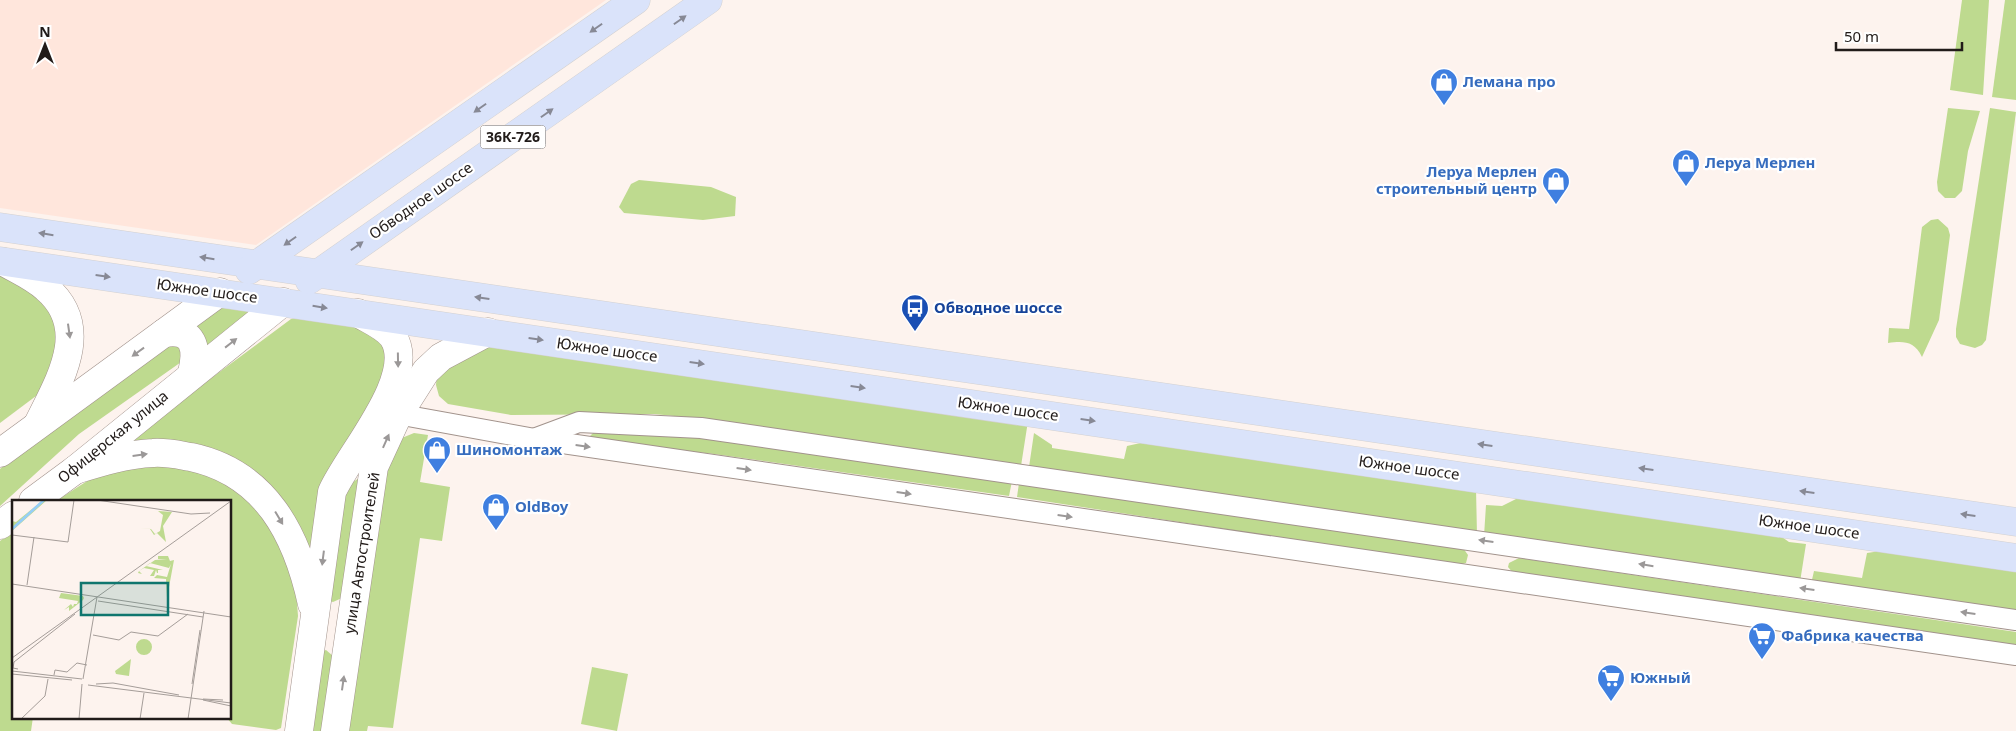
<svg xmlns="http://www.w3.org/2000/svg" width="2016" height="731" viewBox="0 0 2016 731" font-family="'Noto Sans',sans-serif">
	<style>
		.built { fill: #ffe6dc }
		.green { fill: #beda8f }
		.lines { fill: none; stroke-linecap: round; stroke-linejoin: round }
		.minor-casing { stroke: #a2938c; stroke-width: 22 }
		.secondary-casing { stroke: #a2938c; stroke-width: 29 }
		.primary-casing { stroke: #d3d1d1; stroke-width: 29 }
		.minor { stroke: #fff; stroke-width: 20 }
		.secondary { stroke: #fff; stroke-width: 28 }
		.primary { stroke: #dae3fa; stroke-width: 28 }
		.oneway { fill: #878995 }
		.oneway2 { fill: #9b9898 }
		.labels { text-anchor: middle; stroke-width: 4.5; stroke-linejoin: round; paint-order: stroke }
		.shield { fill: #fff; stroke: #645f5e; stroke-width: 1 }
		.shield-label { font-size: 14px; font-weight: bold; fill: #211b19 }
		.shop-label { font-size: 15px; font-weight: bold; fill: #366cbe; stroke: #fff; text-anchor: start }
		.street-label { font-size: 15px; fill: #211b19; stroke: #fff }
		.transit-label { font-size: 15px; font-weight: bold; fill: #164399; stroke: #fff; text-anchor: start }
		.inset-river { fill: none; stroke: #95cef9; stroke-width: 2.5 }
		.inset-road { fill: none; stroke: #a59d99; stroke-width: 1 }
		.view { fill: #0f766e; fill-opacity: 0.15; stroke: #0f766e; stroke-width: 2.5 }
		.inset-edge { fill: none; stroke: #211b19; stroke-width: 2.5 }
	</style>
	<rect width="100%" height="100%" fill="#fdf3ee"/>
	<!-- built -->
	<polygon class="built" points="0,0 606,0 256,245 0,208"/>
	<!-- green -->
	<g class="green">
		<polygon points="1962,0 1989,0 1983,95 1950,90"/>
		<polygon points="2005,0 2016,0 2016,100 1992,97"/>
		<polygon points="1948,108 1980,111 1968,151 1962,191 1955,198 1945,198 1938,191 1937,182"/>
		<polygon points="1990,108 2016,112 1986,340 1982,345 1975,348 1960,344 1956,337 1956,329"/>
		<polygon points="639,180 711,187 736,197 735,216 703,220 624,213 619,207 631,184"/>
		<path d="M1938,219L1948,228L1950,235L1939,320L1922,357C1914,341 1904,341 1888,343L1889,328L1909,329L1922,227L1931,220Z"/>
		<polygon points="0,275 41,293 64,340 40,393 0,423"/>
		<polygon points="214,302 260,308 200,357 192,330"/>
		<polygon points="303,316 363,323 392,354 310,574 254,476 102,459 291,319"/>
		<polygon points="178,339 184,360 79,434 0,506 0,469 57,419"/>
		<polygon points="478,343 1028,421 1021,466 705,419 654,414 511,415 448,404 439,396 436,385 437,373"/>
		<polygon points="595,431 715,439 1012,481 1009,496 714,454 591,440 589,437"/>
		<polygon points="414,433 428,435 420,482 450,487 442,541 420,538 393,728 368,726 367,731 343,731 382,468 397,440"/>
		<polygon points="1034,433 1052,445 1052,448 1124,459 1127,446 1154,440 1476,488 1477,535 1029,467"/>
		<polygon points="134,463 208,469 274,522 296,590 298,616 281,728 276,730 232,724 226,717 230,717 230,501 56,501 95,476"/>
		<polygon points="361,477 342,598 333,602 330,601 339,501 348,485"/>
		<polygon points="1019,483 1463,548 1468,555 1466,563 1459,565 1017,497"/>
		<polygon points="1524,495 1775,532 1789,542 1806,544 1800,582 1484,536 1486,505 1502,506"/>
		<polygon points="14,531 14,717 33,717 31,731 0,731 0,541"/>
		<polygon points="1894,549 2016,567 2016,614 1811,584 1814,571 1862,578 1867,553"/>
		<polygon points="1519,558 2016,632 2016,646 1513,573 1508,567 1509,563"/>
		<polygon points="326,650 333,656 323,731 308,731 323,651"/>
		<polygon points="592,667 628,674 617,731 581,724"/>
	</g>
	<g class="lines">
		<!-- minor casing -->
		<g class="minor-casing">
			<g id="minor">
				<polyline points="386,412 535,439 2016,655"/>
				<polyline points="536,438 579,422 701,428 2016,620"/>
			</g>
		</g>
		<!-- secondary casing -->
		<g class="secondary-casing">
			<g id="secondary">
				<path d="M4,262C18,270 34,277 46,288C93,328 59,381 38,424"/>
				<path d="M164,333C194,328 198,348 192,373"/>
				<polyline points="0,453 220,292"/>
				<path d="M75,470C101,462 127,454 153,453C166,452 179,455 191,457C266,473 297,535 312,604"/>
				<polyline points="33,501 75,470 283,302"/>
				<polyline points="0,525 14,515"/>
				<path d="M299,731L332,492C348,455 419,377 393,337C385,326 369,320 358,313"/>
				<polyline points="335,731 374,467 398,415 426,371 441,357 488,332"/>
			</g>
		</g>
		<!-- primary casing -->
		<g class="primary-casing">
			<g id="primary">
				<polyline points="0,227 2016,522"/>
				<polyline points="0,261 2016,558"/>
				<polyline points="249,270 636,0"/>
				<polyline points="309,280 708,0"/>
			</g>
		</g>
		<!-- minor -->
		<use href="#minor" class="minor"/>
		<!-- secondary -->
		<use href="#secondary" class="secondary"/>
		<!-- primary -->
		<use href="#primary" class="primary"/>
	</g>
	<!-- one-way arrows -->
	<defs><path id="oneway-solid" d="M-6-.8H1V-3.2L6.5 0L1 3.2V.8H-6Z" transform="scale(1.25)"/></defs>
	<g class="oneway">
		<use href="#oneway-solid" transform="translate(680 20) rotate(-35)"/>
		<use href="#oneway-solid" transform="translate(596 28) rotate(145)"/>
		<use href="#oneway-solid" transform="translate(480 108) rotate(145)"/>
		<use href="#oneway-solid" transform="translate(547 113) rotate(-35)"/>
		<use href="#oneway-solid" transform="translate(46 234) rotate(-171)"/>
		<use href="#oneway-solid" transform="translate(290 241) rotate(145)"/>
		<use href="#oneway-solid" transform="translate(357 246) rotate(-35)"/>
		<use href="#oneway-solid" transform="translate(207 258) rotate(-171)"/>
		<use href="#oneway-solid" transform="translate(103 276) rotate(8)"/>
		<use href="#oneway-solid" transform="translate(482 298) rotate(-172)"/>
		<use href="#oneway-solid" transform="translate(320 307) rotate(9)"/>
		<use href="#oneway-solid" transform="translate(536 339) rotate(8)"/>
		<use href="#oneway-solid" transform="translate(697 363) rotate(8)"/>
		<use href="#oneway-solid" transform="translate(858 387) rotate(8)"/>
		<use href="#oneway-solid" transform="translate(1088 420) rotate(8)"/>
		<use href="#oneway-solid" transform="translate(1485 445) rotate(-172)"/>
		<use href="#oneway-solid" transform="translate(1646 469) rotate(-172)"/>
		<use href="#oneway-solid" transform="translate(1807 492) rotate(-172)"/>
		<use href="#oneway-solid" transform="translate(1968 515) rotate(-172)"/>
	</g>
	<g class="oneway2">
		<use href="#oneway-solid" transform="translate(69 331) rotate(82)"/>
		<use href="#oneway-solid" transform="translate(231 343) rotate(-38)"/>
		<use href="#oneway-solid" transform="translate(138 352) rotate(144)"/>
		<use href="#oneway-solid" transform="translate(398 360) rotate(89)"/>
		<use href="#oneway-solid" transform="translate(386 441) rotate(-66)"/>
		<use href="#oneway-solid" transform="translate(583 446) rotate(8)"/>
		<use href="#oneway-solid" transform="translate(140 455) rotate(-8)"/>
		<use href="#oneway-solid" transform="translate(744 469) rotate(8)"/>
		<use href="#oneway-solid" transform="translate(904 493) rotate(8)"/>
		<use href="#oneway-solid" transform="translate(1065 516) rotate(8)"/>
		<use href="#oneway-solid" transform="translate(279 518) rotate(59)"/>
		<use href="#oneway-solid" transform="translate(1486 541) rotate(-172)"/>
		<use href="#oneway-solid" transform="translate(323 558) rotate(97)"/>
		<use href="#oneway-solid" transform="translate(1646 565) rotate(-171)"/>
		<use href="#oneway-solid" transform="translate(1807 589) rotate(-172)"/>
		<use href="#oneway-solid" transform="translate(1968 613) rotate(-172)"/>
		<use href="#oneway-solid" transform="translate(343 683) rotate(-82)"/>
	</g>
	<!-- icons -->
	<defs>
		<g id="shop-pin" transform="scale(1.4375)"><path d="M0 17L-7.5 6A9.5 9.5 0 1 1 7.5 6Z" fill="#3f7fe0" stroke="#fff"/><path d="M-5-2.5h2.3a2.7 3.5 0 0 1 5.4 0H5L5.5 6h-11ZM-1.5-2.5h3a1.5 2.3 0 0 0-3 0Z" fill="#fff"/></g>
		<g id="bus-pin" transform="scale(1.4375)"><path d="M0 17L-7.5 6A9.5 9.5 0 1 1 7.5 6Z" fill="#1a4fb4" stroke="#fff"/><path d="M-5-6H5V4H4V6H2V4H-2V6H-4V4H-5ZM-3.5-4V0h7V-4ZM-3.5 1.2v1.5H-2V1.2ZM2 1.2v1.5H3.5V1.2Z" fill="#fff"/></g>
		<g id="supermarket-pin" transform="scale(1.4375)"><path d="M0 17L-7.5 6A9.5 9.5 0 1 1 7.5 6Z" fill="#3f7fe0" stroke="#fff"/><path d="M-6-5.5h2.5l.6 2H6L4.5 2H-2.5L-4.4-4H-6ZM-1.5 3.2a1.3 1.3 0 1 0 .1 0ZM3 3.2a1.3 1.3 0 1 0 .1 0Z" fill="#fff"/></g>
	</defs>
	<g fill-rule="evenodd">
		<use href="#shop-pin" x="1444" y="82"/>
		<use href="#shop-pin" x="1686" y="163"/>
		<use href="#shop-pin" x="1556" y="181"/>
		<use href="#bus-pin" x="915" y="308"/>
		<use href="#shop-pin" x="437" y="450"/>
		<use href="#shop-pin" x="496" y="507"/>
		<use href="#supermarket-pin" x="1762" y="636"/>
		<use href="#supermarket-pin" x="1611" y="678"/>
	</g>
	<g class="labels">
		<!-- shield labels -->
		<rect class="shield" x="480.5" y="125.5" width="65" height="23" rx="4"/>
		<g class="shield-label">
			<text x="513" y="142">36К-726</text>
		</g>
		<!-- shop labels -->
		<g class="shop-label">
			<text x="1463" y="87">Лемана про</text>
			<text x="1705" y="168">Леруа Мерлен</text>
			<text x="1537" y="177" text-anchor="end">Леруа Мерлен<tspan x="1537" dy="17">строительный центр</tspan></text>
			<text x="456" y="455">Шиномонтаж</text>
			<text x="515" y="512">OldBoy</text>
			<text x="1781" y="641">Фабрика качества</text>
			<text x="1630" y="683">Южный</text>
		</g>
		<!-- street labels -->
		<g class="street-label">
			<text transform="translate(421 201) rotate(-35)" y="5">Обводное шоссе</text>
			<text transform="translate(207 291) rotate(8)" y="5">Южное шоссе</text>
			<text transform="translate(607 350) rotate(8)" y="5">Южное шоссе</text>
			<text transform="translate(1008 409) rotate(8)" y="5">Южное шоссе</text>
			<text transform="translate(113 437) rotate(-39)" y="5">Офицерская улица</text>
			<text transform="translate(1409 468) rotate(8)" y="5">Южное шоссе</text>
			<text transform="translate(1809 527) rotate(8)" y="5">Южное шоссе</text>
			<text transform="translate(362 553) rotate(-81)" y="5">улица Автостроителей</text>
		</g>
		<!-- transit labels -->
		<g class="transit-label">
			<text x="934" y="313">Обводное шоссе</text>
		</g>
	</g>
	<!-- overview -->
	<g transform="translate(12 500)">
		<rect width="219" height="219" fill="#fdf3ee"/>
		<path d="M31,0H35L0,31V21L4,22ZM146,11L160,12L151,26L154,42L145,33L142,35L138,29L128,28L139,29L143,34L148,31L151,15ZM146,56H156L158,61L162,60L155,98L154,79L142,78L145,75L155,77L159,64L157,68L138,63L134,66L151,70H146V73H145L144,70L142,76H138L142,70L132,68L127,71L130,74L126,73L127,71L143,60L155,59H146ZM49,93L71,96L72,98L71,100L57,111V107L52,110L59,104L61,107L62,104H65L66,101L47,98ZM124 147a8 8 0 1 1 16 0a8 8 0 1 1-16 0ZM119,159L117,176L104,174L103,171Z" fill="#beda8f"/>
		<path class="inset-river" d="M0,29L32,0"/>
		<path class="inset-road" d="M85,0L179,14L198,13M0,35L56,42L62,0M0,84L219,117M15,85L22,37M86,101L191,117M81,135L107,140L119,132L146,136L176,114M0,158L219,1M6,169L1,168L2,162L63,114M0,171L70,179M0,174L60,180M42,175L43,170L55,172L65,163L75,165M71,179L85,97M84,184L101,183L167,195M180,184L188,130M76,185L219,203M191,199L211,200M191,200L219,206M9,219L33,196L36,179M67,219L70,184M128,219L132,193M176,219L192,111"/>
		<path class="view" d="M69,83H156V115H69Z"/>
		<rect width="219" height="219" class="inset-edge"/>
	</g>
	<!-- north arrow -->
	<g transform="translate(45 45)" stroke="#ffffff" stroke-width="4" paint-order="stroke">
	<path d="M0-4L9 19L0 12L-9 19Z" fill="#211b19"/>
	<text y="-8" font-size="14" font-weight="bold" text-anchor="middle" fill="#211b19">N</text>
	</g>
	<!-- scale -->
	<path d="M1836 42v8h126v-8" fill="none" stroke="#211b19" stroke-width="2.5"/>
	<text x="1844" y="42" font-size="15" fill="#211b19" stroke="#ffffff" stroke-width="4" paint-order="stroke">50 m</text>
</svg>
